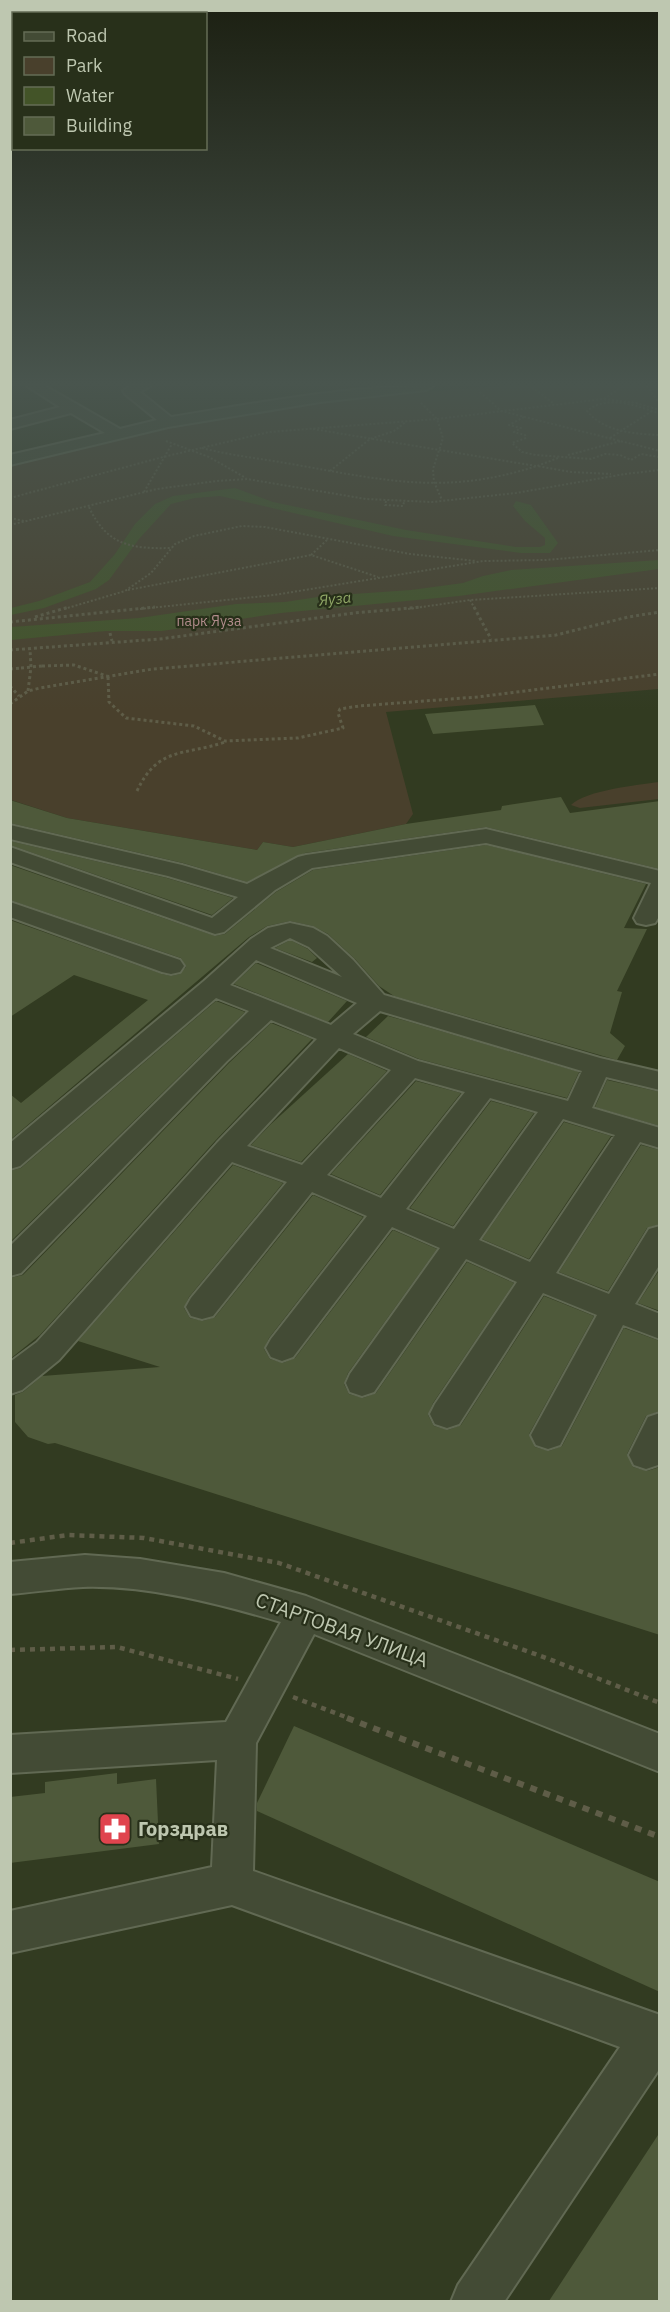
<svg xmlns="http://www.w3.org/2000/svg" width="670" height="2312" viewBox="0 0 670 2312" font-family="'IBM Plex Sans',sans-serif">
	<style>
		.green { fill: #49402c }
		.water { fill: #435428 }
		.building { fill: #4e593a }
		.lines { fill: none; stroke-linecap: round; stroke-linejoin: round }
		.minor-casing { stroke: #616953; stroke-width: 4 }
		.path-far3 { stroke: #5f5d48; stroke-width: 2; stroke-dasharray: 2 2; stroke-linecap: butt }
		.path-far2 { stroke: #5f5d48; stroke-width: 3; stroke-dasharray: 3 3; stroke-linecap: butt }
		.path-far1 { stroke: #5f5d48; stroke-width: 4.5; stroke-dasharray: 5 5; stroke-linecap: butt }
		.path { stroke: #5f5d48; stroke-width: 6; stroke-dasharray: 7 7; stroke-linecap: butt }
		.minor { fill: #434b35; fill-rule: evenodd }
		.path-bridge { stroke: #5f5d48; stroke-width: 3; stroke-dasharray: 3 3; stroke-linecap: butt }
		.labels { text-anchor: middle; stroke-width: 4.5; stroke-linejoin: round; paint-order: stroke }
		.far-park-label { font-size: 14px; fill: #b28c8c; stroke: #28301a }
		.far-water-label { font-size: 15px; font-style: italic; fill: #91a867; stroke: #28301a }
		.near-street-label { font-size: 20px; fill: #bec7b0; stroke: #28301a }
		.near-poi-label { font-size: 20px; font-weight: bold; fill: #bec7b0; stroke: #28301a; text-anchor: start }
	</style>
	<rect width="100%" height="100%" fill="#323b21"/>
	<!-- green -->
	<g class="green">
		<path d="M504,386H659V689L386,712L413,814L406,824L293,847L263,842L257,850L67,818L11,800V465C63,452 116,437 170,427C280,406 391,393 504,386Z"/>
		<path d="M659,782V799L580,808L571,805C587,790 637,785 659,782Z"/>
	</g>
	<!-- water -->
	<g class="water">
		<polygon points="235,488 273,502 406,530 516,547 540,547 545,545 545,538 525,521 513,506 516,501 531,505 558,543 550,553 521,553 393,536 220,496 195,498 171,504 139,539 109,580 96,589 44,608 11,615 11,608 39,601 90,582 115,554 135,524 155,504 173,496"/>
		<polygon points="659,560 659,569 459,596 281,613 162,631 106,631 11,640 11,627 139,618 236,604 285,602 324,596 411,590 463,583 483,576 511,570"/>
	</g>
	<!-- building -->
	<g class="building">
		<polygon points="535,705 544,725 433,734 425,714"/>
		<polygon points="561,797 570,813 660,801 660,869 486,827 305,853 247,882 183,863 10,823 10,800 67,818 257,850 263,842 293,847 406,824 501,810 502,806"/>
		<polygon points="10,841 167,878 233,898 212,915 10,845"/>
		<polygon points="486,845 646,884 624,928 647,929 617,991 622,992 610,1033 625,1046 617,1060 394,996 379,986 355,959 328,934 313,926 290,921 267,926 249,937 10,1140 10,1094 21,1103 148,1000 74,975 10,1017 10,920 162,974 171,976 180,974 186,967 181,958 10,900 10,865 215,936 225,934 276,892 313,870"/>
		<polygon points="290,940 308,949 317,958 312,962 275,948"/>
		<polygon points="256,963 347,1001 328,1022 234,984"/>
		<polygon points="216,1001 245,1012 10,1242 10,1171 21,1168"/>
		<polygon points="388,1016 410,1022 579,1072 567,1098 419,1059 366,1037"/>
		<polygon points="271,1023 312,1039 215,1141 40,1335 10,1359 10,1278 23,1275 229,1063"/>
		<polygon points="348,1054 387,1071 301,1162 251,1145 271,1124"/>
		<polygon points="607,1080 660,1092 660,1126 595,1107"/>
		<polygon points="416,1081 461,1093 380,1195 331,1174"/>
		<polygon points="491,1101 534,1113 453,1226 410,1208"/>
		<polygon points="564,1122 611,1136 529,1259 482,1239"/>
		<polygon points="641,1145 660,1150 660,1224 647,1228 608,1291 559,1272"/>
		<polygon points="233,1165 283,1183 189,1297 184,1308 190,1318 203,1321 215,1317 313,1195 363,1217 269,1338 264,1349 270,1359 283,1363 295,1358 393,1230 437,1249 348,1373 344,1384 349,1394 363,1398 376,1393 467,1262 514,1283 433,1403 428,1415 434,1426 448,1430 461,1425 544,1296 594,1316 529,1434 535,1447 549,1451 562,1446 624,1328 660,1341 660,1411 646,1416 627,1454 633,1467 647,1471 660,1467 660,1635 55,1443 48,1444 28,1437 15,1422 15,1395 23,1392 42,1376 160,1367 78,1341"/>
		<polygon points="660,1269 660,1311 638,1303"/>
		<polygon points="294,1726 660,1882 660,1992 257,1811 257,1803"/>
		<polygon points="117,1773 117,1784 156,1779 159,1844 10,1863 10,1797 45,1793 45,1782"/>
		<polygon points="660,2132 660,2301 549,2301"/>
	</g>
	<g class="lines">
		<!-- minor casing -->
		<g class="minor-casing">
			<g id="minor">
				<path d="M27,386H45L120,429L157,420L125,394L123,391L130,386H150L140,392L171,417C258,403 345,386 433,386L426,390L320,402L168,427L10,465V455L105,433L71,413L10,429V420L60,407Z"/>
				<polygon points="10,825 182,865 247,884 298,857 306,855 486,829 660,871 660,915 655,923 646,925 637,923 634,918 651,883 486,843 312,868 275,890 224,932 215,934 10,862 10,847 212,918 238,897 168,876 10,839"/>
				<polygon points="10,902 180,960 184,966 180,972 171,974 162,972 10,917"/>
				<path d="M290,923L313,928L327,936L353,960L384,995L600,1058L660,1072V1090L606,1077L592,1108L660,1128V1148L640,1142L556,1273L609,1294L649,1229L660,1226V1264L635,1304L660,1314V1339L623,1325L560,1445L548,1449L536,1445L531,1435L597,1315L543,1293L459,1424L447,1428L435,1424L430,1414L435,1404L517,1282L466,1259L374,1392L362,1396L350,1392L346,1383L350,1374L440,1248L392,1227L293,1357L282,1361L271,1357L266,1348L271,1339L367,1216L312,1192L213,1316L202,1319L191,1316L186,1307L191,1298L287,1182L232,1162L59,1360L22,1390L10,1394V1362L37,1342L217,1143L317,1039L271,1020L227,1061L21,1273L10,1276V1246L249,1011L216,998L20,1166L10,1169V1143L204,981L251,939L268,928ZM290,938L309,947L342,977L270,948ZM256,960L357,1003L331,1025L230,985ZM380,1011L582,1071L568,1101L418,1061L353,1034ZM339,1048L391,1070L302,1165L247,1146ZM415,1078L465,1092L381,1198L327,1175ZM490,1098L538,1112L454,1229L406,1209ZM563,1119L615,1135L530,1262L479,1240Z"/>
				<polygon points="660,1413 658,1465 646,1469 634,1465 629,1455 648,1417"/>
				<path d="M85,1555L140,1559L224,1573L306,1596L660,1734V1772L314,1634L256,1743L253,1871L660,2015V2068L504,2302H451L458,2285L620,2047L232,1905L10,1953V1911L212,1867L217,1760L10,1773V1735L226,1722L281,1622C220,1604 148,1585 83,1587C59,1588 35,1592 10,1594V1562Z"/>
			</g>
		</g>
		<!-- path-far3 -->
		<g class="path-far3">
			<polyline points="647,386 660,404"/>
			<polyline points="532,387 553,403"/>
			<polyline points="480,392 501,411 660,451"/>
			<polyline points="604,399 623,386"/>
			<polyline points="421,403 437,419 443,438 433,469 434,482 442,500"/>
			<path d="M660,414C639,406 607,394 587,411C604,432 635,434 660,435"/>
			<polyline points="524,417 509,425 521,428 514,432 525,435 526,438 512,443 522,452 536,455 591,459 605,454 620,455 631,460 641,454 659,457"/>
			<polyline points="313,429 536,466"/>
			<polyline points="610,438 652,411"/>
			<polyline points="166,441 209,457 246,478"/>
			<path d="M202,448C233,456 265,459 297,465C387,481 447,495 537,466"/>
			<polyline points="568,455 621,441"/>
			<polyline points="558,458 537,466 571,472 611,474"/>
			<polyline points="330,471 370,439 394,431 407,421"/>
			<polyline points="625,474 660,470"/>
			<polyline points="144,492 172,444"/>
			<polyline points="10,498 163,457 269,432 437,419 603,399 636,403 660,410"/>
			<polyline points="386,501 385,505 403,506 404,502"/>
			<path d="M89,507C107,546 132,549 172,548"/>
			<polyline points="10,518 24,521"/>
			<polyline points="10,525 157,489 217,481 247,479 366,499 432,502 516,493 625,474"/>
			<polyline points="311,555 327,540"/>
			<polyline points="128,590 311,555 378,577"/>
			<polyline points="470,600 475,609"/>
			<polyline points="64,609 125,591 151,573 175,544 194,536 242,526 265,527 410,554 476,561"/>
			<polyline points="140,609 274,595 483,561 546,560 660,550"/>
			<polyline points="408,609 470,600 660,588"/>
		</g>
		<!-- path-far2 -->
		<g class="path-far2">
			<polyline points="474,607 491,639"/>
			<polyline points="35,617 69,607"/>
			<polyline points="10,622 155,607"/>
			<polyline points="110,633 112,641"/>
			<polyline points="10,650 160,639 354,613 422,607"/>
			<polyline points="42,666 74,665 107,676"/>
			<polyline points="10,669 21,668"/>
			<polyline points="108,677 109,702 126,718 194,726 225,741 298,738 343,728 338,713 340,709 359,706 477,697 660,674"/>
			<polyline points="10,686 19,696"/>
			<polyline points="28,691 31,667 30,649"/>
			<polyline points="10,704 28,691 40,688 153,669 556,635 628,617 660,612"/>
			<path d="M137,791C158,746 184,756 225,742"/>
		</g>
		<!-- path-far1 -->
		<g class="path-far1">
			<polyline points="10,1543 68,1535 144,1538 279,1563 549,1659 660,1703"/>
			<polyline points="10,1650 117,1647 238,1679"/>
			<polyline points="293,1697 351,1719"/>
		</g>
		<!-- path -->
		<polyline class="path" points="347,1718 660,1837"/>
		<!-- minor -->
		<use href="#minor" class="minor"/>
		<!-- path-bridge -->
		<polyline class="path-bridge" points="21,668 42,666"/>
	</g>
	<!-- sky -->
	<linearGradient id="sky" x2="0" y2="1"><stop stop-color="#1c2012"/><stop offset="0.54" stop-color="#49554e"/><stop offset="1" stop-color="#49554e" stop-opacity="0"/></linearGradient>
	<rect width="670" height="710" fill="url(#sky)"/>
	<!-- icons -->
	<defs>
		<g id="pharmacy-square" transform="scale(1.725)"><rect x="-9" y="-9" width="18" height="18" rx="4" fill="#e0444e" stroke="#28301a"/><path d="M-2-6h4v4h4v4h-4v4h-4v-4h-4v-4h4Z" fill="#fff"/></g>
	</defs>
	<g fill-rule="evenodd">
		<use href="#pharmacy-square" x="115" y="1829"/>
	</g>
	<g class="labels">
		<!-- far-park labels -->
		<g class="far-park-label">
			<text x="209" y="626">парк Яуза</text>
		</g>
		<!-- far-water labels -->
		<g class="far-water-label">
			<text transform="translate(335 599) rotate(-6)" y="5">Яуза</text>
		</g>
		<!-- near-street labels -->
		<g class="near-street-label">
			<text transform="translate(342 1630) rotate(20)" y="7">СТАРТОВАЯ УЛИЦА</text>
		</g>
		<!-- near-poi labels -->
		<g class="near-poi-label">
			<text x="138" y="1836">Горздрав</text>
		</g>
	</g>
	<!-- border -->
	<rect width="670" height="2312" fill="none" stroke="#bec7b0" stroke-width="24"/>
	<!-- legend -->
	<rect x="12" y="12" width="195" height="138" fill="#28301a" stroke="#646c56" stroke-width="1.5"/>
	<rect x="24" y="32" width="30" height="9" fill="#434b35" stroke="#646c56" stroke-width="1.5"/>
	<text x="66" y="42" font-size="18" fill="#bec7b0">Road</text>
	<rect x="24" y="57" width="30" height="18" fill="#49402c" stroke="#646c56" stroke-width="1.5"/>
	<text x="66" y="72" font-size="18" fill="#bec7b0">Park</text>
	<rect x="24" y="87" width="30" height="18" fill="#435428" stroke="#646c56" stroke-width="1.5"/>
	<text x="66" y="102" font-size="18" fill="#bec7b0">Water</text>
	<rect x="24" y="117" width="30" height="18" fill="#4e593a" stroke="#646c56" stroke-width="1.5"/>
	<text x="66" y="132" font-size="18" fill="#bec7b0">Building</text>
</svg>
